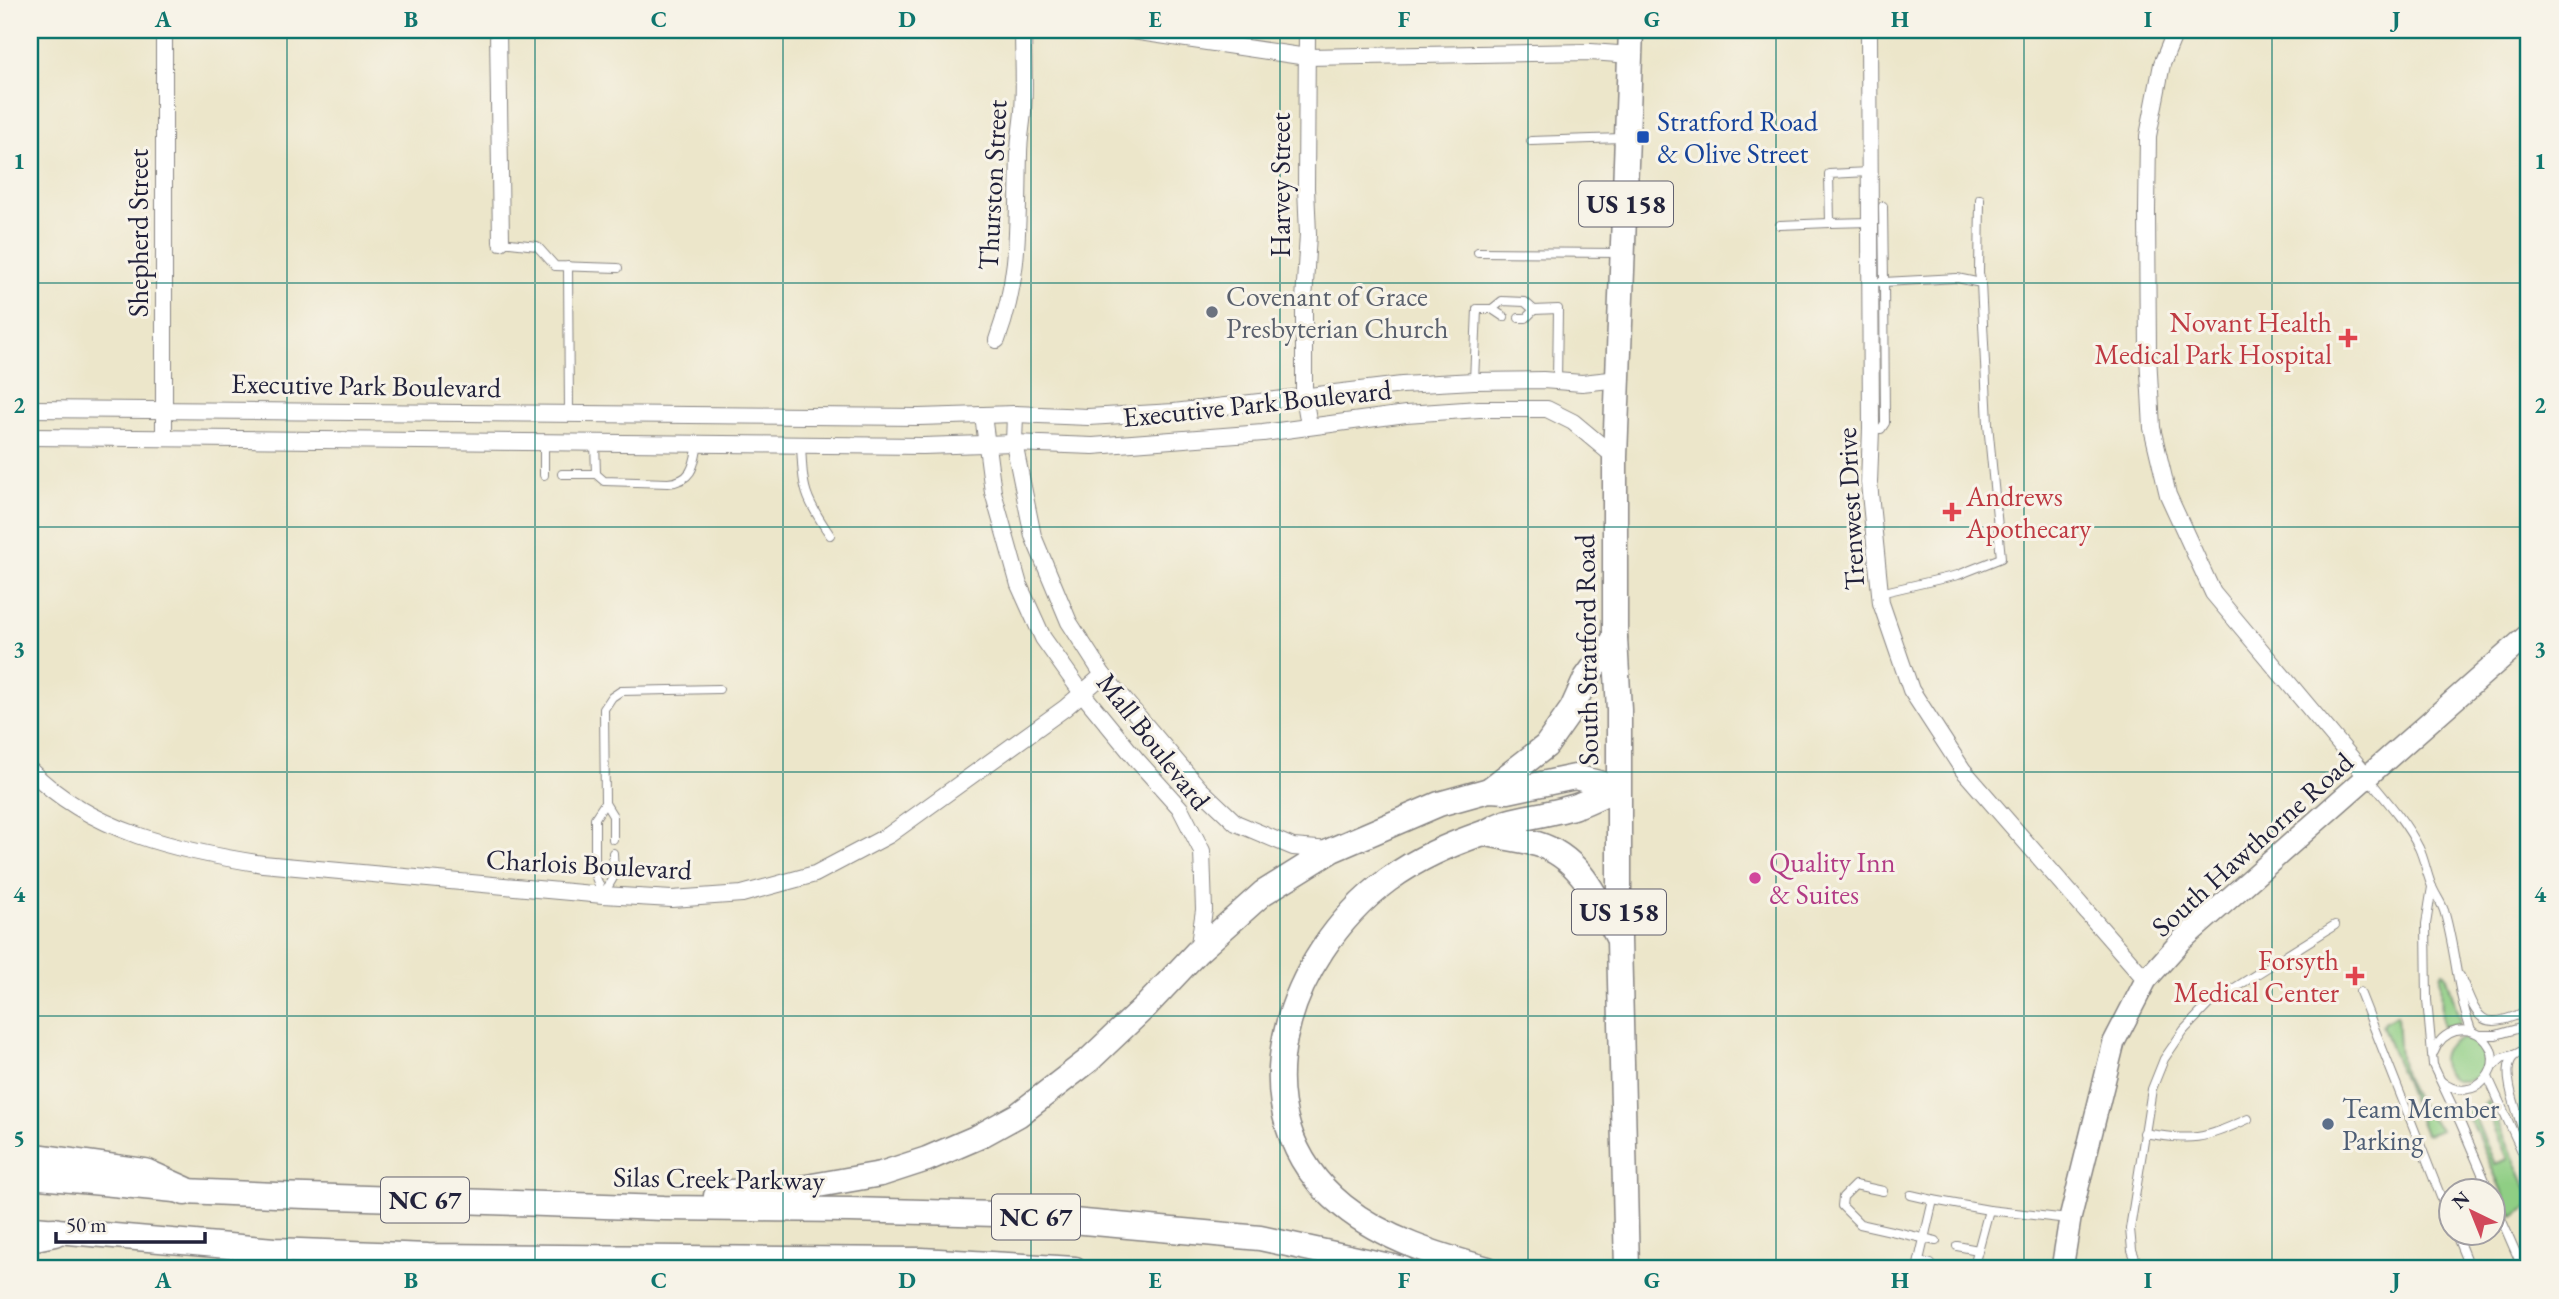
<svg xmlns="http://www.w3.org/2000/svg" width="2559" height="1299" viewBox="0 0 2559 1299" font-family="'EB Garamond',serif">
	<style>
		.green { fill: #8fce84; stroke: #587860; stroke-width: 2 }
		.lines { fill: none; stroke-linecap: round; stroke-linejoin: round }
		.lane-casing { stroke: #878482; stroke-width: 10 }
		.street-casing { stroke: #878482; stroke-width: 18 }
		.secondary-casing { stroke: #878482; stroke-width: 24 }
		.primary-casing { stroke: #878482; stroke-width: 27 }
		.highway-casing { stroke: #878482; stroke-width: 31 }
		.lane { stroke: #fff; stroke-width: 8 }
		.street { stroke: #fff; stroke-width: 16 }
		.secondary { stroke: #fff; stroke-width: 21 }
		.primary { stroke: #fff; stroke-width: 24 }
		.highway { stroke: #fff; stroke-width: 28 }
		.grid { fill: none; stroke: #0f766e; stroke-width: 2; stroke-opacity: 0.55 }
		.transit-dot { fill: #1a4fb4; stroke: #f7f3e8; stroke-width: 2.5 }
		.worship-dot { fill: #6b7280; stroke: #f7f3e8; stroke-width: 2.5 }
		.health-dot { fill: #e0444e; stroke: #f7f3e8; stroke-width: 2.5 }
		.hotel-dot { fill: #d1479c; stroke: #f7f3e8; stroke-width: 2.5 }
		.service-dot { fill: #5c6f8a; stroke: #f7f3e8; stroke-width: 2.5 }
		.labels { text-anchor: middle; stroke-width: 6; stroke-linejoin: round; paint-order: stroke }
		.shield { fill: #f7f3e8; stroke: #62616f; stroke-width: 2 }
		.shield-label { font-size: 26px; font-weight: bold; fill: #22223b }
		.transit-label { font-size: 28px; fill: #164399; stroke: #f7f3e8; text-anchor: start }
		.street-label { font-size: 28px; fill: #22223b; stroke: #f7f3e8 }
		.worship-label { font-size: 28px; fill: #5b616d; stroke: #f7f3e8; text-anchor: start }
		.health-label { font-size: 28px; fill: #be3a42; stroke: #f7f3e8; text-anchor: end }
		.hotel-label { font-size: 28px; fill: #b23c85; stroke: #f7f3e8; text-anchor: start }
		.service-label { font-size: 28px; fill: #4e5e75; stroke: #f7f3e8; text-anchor: start }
		.neatline { fill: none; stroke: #0f766e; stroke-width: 2.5 }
		.grid-label { font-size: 23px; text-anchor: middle; font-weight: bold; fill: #0f766e }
	</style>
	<rect width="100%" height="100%" fill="#f7f3e8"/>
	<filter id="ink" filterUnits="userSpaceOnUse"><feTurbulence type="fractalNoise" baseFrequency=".0143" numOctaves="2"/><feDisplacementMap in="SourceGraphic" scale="14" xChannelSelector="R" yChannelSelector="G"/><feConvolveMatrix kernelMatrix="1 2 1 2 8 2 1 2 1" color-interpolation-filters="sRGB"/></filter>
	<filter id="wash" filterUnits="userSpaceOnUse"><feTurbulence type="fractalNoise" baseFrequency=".00686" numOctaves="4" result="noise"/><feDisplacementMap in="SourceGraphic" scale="28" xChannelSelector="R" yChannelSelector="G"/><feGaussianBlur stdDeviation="1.57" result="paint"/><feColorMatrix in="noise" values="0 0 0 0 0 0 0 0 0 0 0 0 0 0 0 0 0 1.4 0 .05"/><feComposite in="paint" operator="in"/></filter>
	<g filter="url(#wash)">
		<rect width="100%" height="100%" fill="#ece6ca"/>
		<!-- green -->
		<g class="green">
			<polygon points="2443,972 2446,974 2460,1021 2457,1025 2443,1027 2442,1021 2441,976"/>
			<path d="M2397,1015C2400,1072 2401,1087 2441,1130L2427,1135L2425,1134L2382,1025L2385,1021Z"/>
			<circle cx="2463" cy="1060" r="21"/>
			<polygon points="2488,1100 2529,1193 2529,1207 2513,1217 2474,1127 2462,1109 2468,1108 2472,1111 2495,1164 2508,1159 2484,1104"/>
		</g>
	</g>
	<g filter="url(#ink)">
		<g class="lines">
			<!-- lane casing -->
			<g class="lane-casing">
				<g id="lane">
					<polyline points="1531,141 1622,138"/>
					<polyline points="1869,172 1829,174 1830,223 1870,222"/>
					<polyline points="1980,199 1979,273 1981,283"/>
					<polyline points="1780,225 1830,223"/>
					<polyline points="501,242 537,246 555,266 618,268"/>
					<polyline points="1478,252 1621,253"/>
					<polyline points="568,266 569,413"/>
					<polyline points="1492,309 1504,317"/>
					<polyline points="1519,318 1526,318 1534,310"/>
					<polyline points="1474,381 1477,309 1492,309 1502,301 1525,302 1534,310 1558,309 1557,381"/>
					<polyline points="1871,429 1881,429 1885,423 1884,282 1880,282"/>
					<polyline points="544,441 544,475"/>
					<path d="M595,442L596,474L604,481L668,483C693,481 694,465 698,444"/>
					<path d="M801,444C803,490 804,497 830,535"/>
					<polyline points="562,474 596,474"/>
					<polyline points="1880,593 1958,575 2001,558 1988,424 1981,283 1957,278 1884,282 1883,206"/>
					<path d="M2368,778C2387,801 2406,822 2419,848C2425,861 2427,876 2433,889C2437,898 2443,905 2445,914C2456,953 2457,992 2471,1030"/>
					<polyline points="605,803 613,816 613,839"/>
					<polyline points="2432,887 2426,924 2427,1000 2433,1065 2460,1122 2489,1190"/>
					<polyline points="603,895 595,875 595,818 605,803 604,709 612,697 621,691 719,689"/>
					<polyline points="603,895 614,876 613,853"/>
					<path d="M2460,976C2477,1012 2476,1034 2522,1013"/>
					<polyline points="2360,992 2450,1220"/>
					<polyline points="2480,1035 2496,1035 2527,1026"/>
					<path d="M2529,1048C2522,1051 2515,1053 2511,1060C2501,1079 2523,1124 2527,1145C2528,1152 2528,1160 2529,1167"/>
					<path d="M2434,1052C2438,1041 2445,1034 2456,1031C2466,1029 2474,1030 2482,1037C2512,1063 2474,1109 2441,1081"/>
					<polyline points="2492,1067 2502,1058 2516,1054"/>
					<polyline points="2488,1077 2525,1158"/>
					<path d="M2144,1133C2194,1141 2201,1140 2248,1119"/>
					<polyline points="1883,1191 1855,1185 1843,1197 1842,1206 1860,1224 1936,1241"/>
					<polyline points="1911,1195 1933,1200"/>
					<polyline points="2492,1198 2523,1269"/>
					<polyline points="2455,1232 2470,1269"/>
					<polyline points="1957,1246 1978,1250"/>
					<polyline points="1919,1261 1931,1264"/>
					<polyline points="1952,1268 1956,1269"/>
					<polyline points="1917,1269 1933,1200 1989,1210"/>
					<polyline points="1973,1269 1989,1210 2068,1219"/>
					<polyline points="2139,1269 2132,1250 2130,1229 2152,1089 2164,1059 2184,1030 2209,1004 2335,925"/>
				</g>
			</g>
			<!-- street casing -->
			<g class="street-casing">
				<g id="street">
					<polyline points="164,30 164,437"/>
					<polyline points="498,30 501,242"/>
					<polyline points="1126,30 1307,57 1591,52 1631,55"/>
					<polyline points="1307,30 1306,188 1308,234 1304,301 1304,396 1309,425"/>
					<polyline points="1869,30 1871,429 1869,483 1881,603 1911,690 1963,770 2146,980"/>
					<polyline points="2176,30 2162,64 2148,136 2147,211 2148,355 2152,428 2168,495 2213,593 2368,778"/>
					<path d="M997,340C1021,275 1017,221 1019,154C1019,139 1022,125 1023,111C1025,84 1023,57 1023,30"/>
					<polyline points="30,409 919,417 1015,414 1088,417 1174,412 1402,385 1474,381 1543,380 1582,383 1619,379"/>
					<polyline points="1015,414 1014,443 1033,536 1069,622 1103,675 1199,788 1236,823 1293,847 1330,850"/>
					<polyline points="983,415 993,492 1019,585 1043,638 1082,693 1136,759 1180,808 1202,851 1204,910 1198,951"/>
					<polyline points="30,437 923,446 1014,443 1093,446 1263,433 1406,414 1479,409 1547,409 1573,422 1615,457"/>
					<path d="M30,770C91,832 179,851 263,864L603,895L672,899L742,894L815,874L889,835L1065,708L1103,675"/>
				</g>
			</g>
			<!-- secondary casing -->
			<g class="secondary-casing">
				<polyline id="secondary" points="2062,1269 2070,1219 2114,1042 2146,980 2182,940 2529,634"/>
			</g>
			<!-- primary casing -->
			<g class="primary-casing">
				<g id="primary">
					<polyline points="1489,790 1546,746 1572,709 1586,678 1615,638"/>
					<path d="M1484,833C1501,838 1520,839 1537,844C1581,857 1597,899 1617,936"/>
					<polyline points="30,1176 185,1191 276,1195 664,1208 850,1210 996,1214 1260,1238 1403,1269"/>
					<polyline points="716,1196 731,1192 795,1189 881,1174 927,1159 978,1137 1018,1115 1089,1060 1146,1006 1197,952 1263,893 1332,850 1439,804 1489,790 1508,791 1575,777 1618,788"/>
					<polyline points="34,1229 274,1250 428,1256 921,1260 1075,1269"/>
					<path d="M1488,1269C1437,1255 1385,1240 1343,1206C1230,1114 1287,955 1388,880C1418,858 1449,845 1483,833C1491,830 1498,825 1507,822C1530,816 1556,813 1579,805C1592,800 1605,793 1618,788"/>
					<polyline points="1627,1269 1619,940 1619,710 1615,638 1615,457 1631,30"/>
				</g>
			</g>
			<!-- highway casing -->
			<g class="highway-casing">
				<g id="highway">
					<polyline points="30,1157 145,1173 185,1191"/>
					<polyline points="30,1237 54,1232"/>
				</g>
			</g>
			<!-- lane -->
			<use href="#lane" class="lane"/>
			<!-- street -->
			<use href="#street" class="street"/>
			<!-- secondary -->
			<use href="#secondary" class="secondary"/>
			<!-- primary -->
			<use href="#primary" class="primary"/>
			<!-- highway -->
			<use href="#highway" class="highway"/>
		</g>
	</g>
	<!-- grid -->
	<path class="grid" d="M287,30V1269M535,30V1269M783,30V1269M1031,30V1269M1280,30V1269M1528,30V1269M1776,30V1269M2024,30V1269M2272,30V1269M30,283H2529M30,527H2529M30,772H2529M30,1016H2529"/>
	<!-- markers -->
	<rect class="transit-dot" x="1636" y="130" width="14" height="14" rx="3.5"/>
	<circle class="worship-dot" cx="1212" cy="312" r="7"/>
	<g class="health-dot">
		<path d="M2344.5 327.5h7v7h7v7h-7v7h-7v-7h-7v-7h7z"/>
		<path d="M1948.5 501.5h7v7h7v7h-7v7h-7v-7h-7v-7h7z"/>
		<path d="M2351.5 965.5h7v7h7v7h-7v7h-7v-7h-7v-7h7z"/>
	</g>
	<circle class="hotel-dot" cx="1755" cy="878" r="7"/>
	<circle class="service-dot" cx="2328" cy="1124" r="7"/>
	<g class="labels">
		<!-- shield labels -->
		<g class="shield">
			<rect x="1579" y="181.5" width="94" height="45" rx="5"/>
			<rect x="1572" y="889.5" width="94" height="45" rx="5"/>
			<rect x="381" y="1177.5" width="88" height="45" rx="5"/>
			<rect x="992" y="1194.5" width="88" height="45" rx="5"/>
		</g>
		<g class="shield-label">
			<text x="1626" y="213">US 158</text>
			<text x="1619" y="921">US 158</text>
			<text x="425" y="1209">NC 67</text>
			<text x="1036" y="1226">NC 67</text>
		</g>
		<!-- transit labels -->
		<g class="transit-label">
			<text x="1657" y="131">Stratford Road<tspan x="1657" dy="32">&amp; Olive Street</tspan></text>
		</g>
		<!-- street labels -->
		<g class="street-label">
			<text transform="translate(992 185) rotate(-87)" y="10">Thurston Street</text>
			<text transform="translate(1280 185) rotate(-90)" y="10">Harvey Street</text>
			<text transform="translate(138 233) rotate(-90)" y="10">Shepherd Street</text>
			<text transform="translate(366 385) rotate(1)" y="10">Executive Park Boulevard</text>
			<text transform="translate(1257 403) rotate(-6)" y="10">Executive Park Boulevard</text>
			<text transform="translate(1850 509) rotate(-93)" y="10">Trenwest Drive</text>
			<text transform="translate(1586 650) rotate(-91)" y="10">South Stratford Road</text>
			<text transform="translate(1154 741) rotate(52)" y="10">Mall Boulevard</text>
			<text transform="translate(2252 844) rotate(-42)" y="10">South Hawthorne Road</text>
			<text transform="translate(589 864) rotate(3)" y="10">Charlois Boulevard</text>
			<text transform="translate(719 1178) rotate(1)" y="10">Silas Creek Parkway</text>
		</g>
		<!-- worship labels -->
		<g class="worship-label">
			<text x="1226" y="306">Covenant of Grace<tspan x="1226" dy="32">Presbyterian Church</tspan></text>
		</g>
		<!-- health labels -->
		<g class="health-label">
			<text x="2332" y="332">Novant Health<tspan x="2332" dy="32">Medical Park Hospital</tspan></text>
			<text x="1966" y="506" text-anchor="start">Andrews<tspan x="1966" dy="32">Apothecary</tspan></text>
			<text x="2339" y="970">Forsyth<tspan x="2339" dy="32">Medical Center</tspan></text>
		</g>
		<!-- hotel labels -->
		<g class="hotel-label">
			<text x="1769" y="872">Quality Inn<tspan x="1769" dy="32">&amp; Suites</tspan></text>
		</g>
		<!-- service labels -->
		<g class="service-label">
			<text x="2342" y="1118">Team Member<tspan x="2342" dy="32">Parking</tspan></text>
		</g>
	</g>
	<!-- margin -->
	<rect width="2559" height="1299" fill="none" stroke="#f7f3e8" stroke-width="77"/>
	<!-- north arrow -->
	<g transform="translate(2472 1212) rotate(317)"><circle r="33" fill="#f7f3e8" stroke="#a29fa3" stroke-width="2"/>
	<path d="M0-5L12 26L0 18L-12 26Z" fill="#d1495b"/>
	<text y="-10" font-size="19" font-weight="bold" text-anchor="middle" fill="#22223b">N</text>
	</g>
	<!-- scale -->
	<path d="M56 1232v10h149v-10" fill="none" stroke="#22223b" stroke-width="3.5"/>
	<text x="66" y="1232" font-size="21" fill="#22223b" stroke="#f7f3e8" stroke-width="5" paint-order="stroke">50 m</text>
	<rect x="38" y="38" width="2482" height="1222" class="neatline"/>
	<g class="grid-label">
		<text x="163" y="27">A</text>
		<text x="411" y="27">B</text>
		<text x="659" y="27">C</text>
		<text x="907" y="27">D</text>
		<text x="1155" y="27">E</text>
		<text x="1404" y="27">F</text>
		<text x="1652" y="27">G</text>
		<text x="1900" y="27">H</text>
		<text x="2148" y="27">I</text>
		<text x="2396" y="27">J</text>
		<text x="19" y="169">1</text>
		<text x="2540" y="169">1</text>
		<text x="19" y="413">2</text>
		<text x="2540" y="413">2</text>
		<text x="19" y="657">3</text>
		<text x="2540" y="657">3</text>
		<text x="19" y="902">4</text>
		<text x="2540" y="902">4</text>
		<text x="19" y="1146">5</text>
		<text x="2540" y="1146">5</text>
		<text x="163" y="1288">A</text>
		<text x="411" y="1288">B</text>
		<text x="659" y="1288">C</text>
		<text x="907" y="1288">D</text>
		<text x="1155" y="1288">E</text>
		<text x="1404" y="1288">F</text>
		<text x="1652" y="1288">G</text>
		<text x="1900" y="1288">H</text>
		<text x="2148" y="1288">I</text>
		<text x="2396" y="1288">J</text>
	</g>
</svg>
